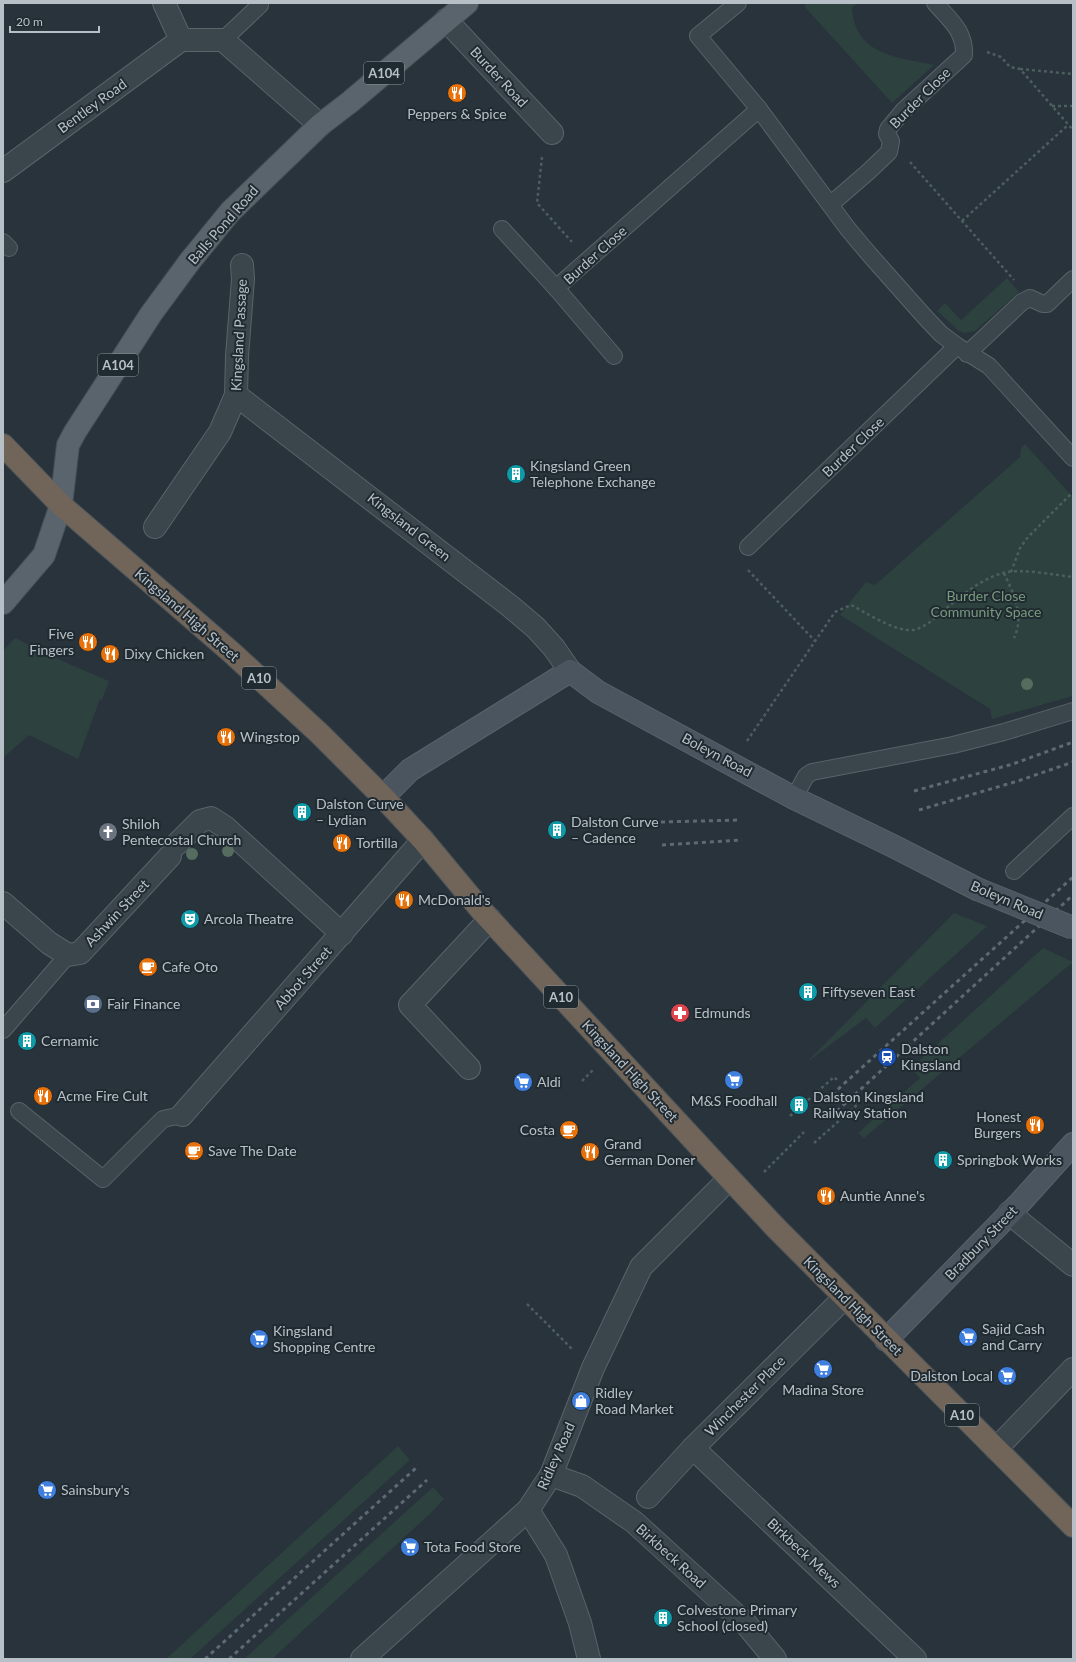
<svg xmlns="http://www.w3.org/2000/svg" width="1076" height="1662" viewBox="0 0 1076 1662" font-family="Lato,sans-serif">
	<style>
		.green { fill: #2d413e }
		.lines { fill: none; stroke-linecap: round; stroke-linejoin: round }
		.lane-casing { stroke: #59636a; stroke-width: 18 }
		.street-casing { stroke: #59636a; stroke-width: 24 }
		.secondary-casing { stroke: #59636a; stroke-width: 24 }
		.primary-casing { stroke: #454e55; stroke-width: 24 }
		.highway-casing { stroke: #465057; stroke-width: 24 }
		.path { stroke: #4c5e5d; stroke-width: 2.5; stroke-dasharray: 3 3; stroke-linecap: butt }
		.lane { stroke: #3b454c; stroke-width: 16 }
		.street { stroke: #3b454c; stroke-width: 22 }
		.secondary { stroke: #4a555f; stroke-width: 22 }
		.primary { stroke: #5a646c; stroke-width: 22 }
		.highway { stroke: #716459; stroke-width: 22 }
		.rail { stroke: #5e6a73; stroke-width: 3; stroke-dasharray: 4 4; stroke-linecap: butt }
		.secondary-bridge-casing { stroke: #59636a; stroke-width: 24; stroke-linecap: butt }
		.highway-bridge-casing { stroke: #465057; stroke-width: 24; stroke-linecap: butt }
		.secondary-bridge { stroke: #4a555f; stroke-width: 22 }
		.highway-bridge { stroke: #716459; stroke-width: 22 }
		.tree { fill: #556c5f }
		.labels { text-anchor: middle; stroke-width: 4; stroke-linejoin: round; paint-order: stroke }
		.shield { fill: #202a31; stroke: #8a939a; stroke-width: 1 }
		.shield-label { font-size: 13px; font-weight: bold; fill: #b8c0c7 }
		.street-label { font-size: 14px; fill: #b8c0c7; stroke: #202a31 }
		.poi-label { font-size: 14px; fill: #b8c0c7; stroke: #202a31; text-anchor: start }
		.park-label { font-size: 14px; fill: #799a7c; stroke: #202a31 }
	</style>
	<rect width="100%" height="100%" fill="#28333c"/>
	<!-- green -->
	<g class="green">
		<path d="M807,3H860L852,7C854,55 897,57 934,65L892,103L804,6Z"/>
		<polygon points="1007,278 1019,292 975,331 965,333 959,331 937,311 945,303 961,320"/>
		<polygon points="1025,444 1073,497 1073,696 992,719 990,709 840,615 866,582 875,585 1020,457 1021,448"/>
		<polygon points="15,638 60,660 109,681 102,700 100,699 78,759 29,735 3,758 3,651"/>
		<polygon points="954,913 987,926 875,1028 866,1018 806,1063"/>
		<polygon points="1043,948 1073,962 864,1138 858,1133 920,1078 911,1068"/>
		<polygon points="398,1446 410,1460 190,1659 166,1659"/>
		<polygon points="433,1487 444,1499 432,1512 272,1659 244,1659"/>
	</g>
	<g class="lines">
		<!-- lane casing -->
		<g class="lane-casing">
			<g id="lane">
				<polyline points="738,3 698,36 759,109"/>
				<polyline points="223,40 260,5 260,3"/>
				<path d="M831,204L868,172L889,152L891,141L887,134L888,129L903,111L964,55C965,31 950,20 935,3"/>
				<polyline points="502,229 556,288 614,356"/>
				<polyline points="3,242 9,248"/>
				<polyline points="556,288 759,109 848,229 869,254 924,316 941,334 957,346 989,366 1073,458"/>
				<polyline points="967,354 1022,302 1030,298 1043,304 1047,304 1073,279"/>
				<polyline points="748,547 957,346"/>
				<polyline points="794,798 806,776 812,772 953,745 1004,732 1073,711"/>
				<polyline points="1014,871 1073,816"/>
				<polyline points="3,1030 68,955"/>
				<polyline points="19,1111 103,1179 163,1119 182,1115"/>
			</g>
		</g>
		<!-- street casing -->
		<g class="street-casing">
			<g id="street">
				<polyline points="164,3 181,40"/>
				<polyline points="446,20 552,133"/>
				<polyline points="3,171 181,40 223,40 320,125"/>
				<polyline points="236,395 510,606 536,628 554,648 570,671"/>
				<polyline points="155,527 220,432 236,395 237,356 243,279 242,265"/>
				<polyline points="177,844 200,821 211,818 225,827 342,934"/>
				<polyline points="3,903 49,943 68,955 80,953 170,856"/>
				<polyline points="469,1068 410,1005 490,919"/>
				<polyline points="182,1115 423,840"/>
				<polyline points="1009,1213 1073,1265"/>
				<polyline points="693,1448 915,1659"/>
				<polyline points="996,1449 1073,1369"/>
				<polyline points="551,1475 582,1486 634,1522 746,1624 775,1659"/>
				<polyline points="648,1497 693,1448 844,1298"/>
				<polyline points="528,1510 556,1555 580,1623 589,1659"/>
				<polyline points="362,1659 528,1510 551,1475 593,1368 641,1267 729,1179"/>
			</g>
		</g>
		<!-- secondary casing -->
		<g class="secondary-casing">
			<g id="secondary">
				<polyline points="383,797 410,770 570,671 598,692 794,798 893,846 977,889"/>
				<polyline points="886,1340 1018,1205 1073,1144"/>
			</g>
		</g>
		<!-- primary casing -->
		<g class="primary-casing">
			<polyline id="primary" points="3,603 44,555 61,505 68,445 75,432 151,314 190,261 230,212 320,125 350,102 467,3"/>
		</g>
		<!-- highway casing -->
		<g class="highway-casing">
			<g id="highway">
				<polyline points="3,445 61,505 231,652 320,734 383,797 423,840 482,911 703,1150"/>
				<polyline points="775,1227 1073,1526"/>
			</g>
		</g>
		<!-- path -->
		<g class="path">
			<polyline points="987,52 1001,57 1010,67 1020,69 1073,130"/>
			<polyline points="1020,69 1073,74"/>
			<polyline points="1052,106 1073,106"/>
			<polyline points="542,157 537,203 572,242"/>
			<polyline points="910,162 1014,280"/>
			<polyline points="962,221 1068,125"/>
			<polyline points="748,570 815,641"/>
			<polyline points="1011,572 1020,548 1028,537 1073,492"/>
			<path d="M1004,573C1013,593 1025,615 1014,638"/>
			<path d="M747,741L835,612L851,605C867,613 895,632 913,630C925,628 935,618 944,610C962,596 980,579 1003,573C1020,568 1055,575 1073,577"/>
			<polyline points="582,1081 593,1070"/>
			<polyline points="790,1116 834,1077 837,1080"/>
			<polyline points="814,1143 858,1104 855,1101"/>
			<polyline points="764,1172 804,1132"/>
			<polyline points="527,1304 572,1349"/>
		</g>
		<!-- lane -->
		<use href="#lane" class="lane"/>
		<!-- street -->
		<use href="#street" class="street"/>
		<!-- secondary -->
		<use href="#secondary" class="secondary"/>
		<!-- primary -->
		<use href="#primary" class="primary"/>
		<!-- highway -->
		<use href="#highway" class="highway"/>
		<!-- rail -->
		<g class="rail">
			<polyline points="914,791 1013,764 1073,742"/>
			<polyline points="919,810 1018,781 1073,762"/>
			<polyline points="661,822 740,820"/>
			<polyline points="662,845 742,840"/>
			<polyline points="826,1100 1073,877"/>
			<polyline points="837,1111 1073,895"/>
			<polyline points="205,1659 416,1468"/>
			<polyline points="229,1659 427,1480"/>
		</g>
		<!-- secondary-bridge casing -->
		<g class="secondary-bridge-casing">
			<polyline id="secondary-bridge" points="977,889 1073,928"/>
		</g>
		<!-- highway-bridge casing -->
		<g class="highway-bridge-casing">
			<polyline id="highway-bridge" points="703,1150 775,1227"/>
		</g>
		<!-- secondary-bridge -->
		<use href="#secondary-bridge" class="secondary-bridge"/>
		<!-- highway-bridge -->
		<use href="#highway-bridge" class="highway-bridge"/>
	</g>
	<!-- trees -->
	<g class="tree">
		<circle cx="1027" cy="684" r="6"/>
		<circle cx="212" cy="841" r="6"/>
		<circle cx="228" cy="851" r="6"/>
		<circle cx="192" cy="854" r="6"/>
	</g>
	<!-- icons -->
	<defs>
		<g id="restaurant-disc" transform="scale(1)"><circle r="9.5" fill="#e8710a" stroke="#202a31"/><path d="M-5-6h1v4h1v-4h1v4h1v-4h1v5L-1.5 .5V6h-2V.5L-5-1ZM5-6V6H3V1.5H1.5Q1.5-4 5-6Z" fill="#fff"/></g>
		<g id="building-disc" transform="scale(1)"><circle r="9.5" fill="#0f9aa8" stroke="#202a31"/><path d="M-4-6H4V6H1V3H-1V6H-4ZM-2.5-4.3h1.7v1.8h-1.7ZM.8-4.3h1.7v1.8H.8ZM-2.5-1h1.7V.8h-1.7ZM.8-1h1.7V.8H.8Z" fill="#fff"/></g>
		<g id="church-disc" transform="scale(1)"><circle r="9.5" fill="#6b7280" stroke="#202a31"/><path d="M-1.2-6h2.4v3.5h3.3v2.4h-3.3V6h-2.4V-.1h-3.3v-2.4h3.3Z" fill="#fff"/></g>
		<g id="theatre-disc" transform="scale(1)"><circle r="9.5" fill="#0f9aa8" stroke="#202a31"/><path d="M-5-5.5Q0-4 5-5.5V0Q5 5 0 6Q-5 5-5 0ZM-3.3-2.5H-1v1.5H-3.3ZM1-2.5H3.3v1.5H1ZM-2.8 1Q0 5.5 2.8 1Z" fill="#fff"/></g>
		<g id="cafe-disc" transform="scale(1)"><circle r="9.5" fill="#e8710a" stroke="#202a31"/><path d="M-5.5-4.5H6V0H3Q3 3.5 0 3.5H-2.5Q-5.5 3.5-5.5 0ZM3-3.2v2h1.7v-2ZM-6 4.5H4V6H-6Z" fill="#fff"/></g>
		<g id="bank-disc" transform="scale(1)"><circle r="9.5" fill="#5c6f8a" stroke="#202a31"/><path d="M-6-4H6V4H-6ZM0-2.3a2.3 2.3 0 1 0 0 4.6a2.3 2.3 0 1 0 0-4.6Z" fill="#fff"/></g>
		<g id="pharmacy-disc" transform="scale(1)"><circle r="9.5" fill="#e0444e" stroke="#202a31"/><path d="M-2-6h4v4h4v4h-4v4h-4v-4h-4v-4h4Z" fill="#fff"/></g>
		<g id="station-disc" transform="scale(1)"><circle r="9.5" fill="#1a4fb4" stroke="#202a31"/><path d="M-3-6H3Q5-6 5-4V2Q5 4 3 4L4.5 6H3L1.5 4h-3L-3 6H-4.5L-3 4Q-5 4-5 2V-4Q-5-6-3-6ZM-3.5-4v3h7v-3ZM-3.5 1v1.5H-2V1ZM2 1v1.5H3.5V1Z" fill="#fff"/></g>
		<g id="supermarket-disc" transform="scale(1)"><circle r="9.5" fill="#3f7fe0" stroke="#202a31"/><path d="M-6-5.5h2.5l.6 2H6L4.5 2H-2.5L-4.4-4H-6ZM-1.5 3.2a1.3 1.3 0 1 0 .1 0ZM3 3.2a1.3 1.3 0 1 0 .1 0Z" fill="#fff"/></g>
		<g id="shop-disc" transform="scale(1)"><circle r="9.5" fill="#3f7fe0" stroke="#202a31"/><path d="M-5-2.5h2.3a2.7 3.5 0 0 1 5.4 0H5L5.5 6h-11ZM-1.5-2.5h3a1.5 2.3 0 0 0-3 0Z" fill="#fff"/></g>
	</defs>
	<g fill-rule="evenodd">
		<use href="#restaurant-disc" x="457" y="93"/>
		<use href="#building-disc" x="516" y="474"/>
		<use href="#restaurant-disc" x="88" y="642"/>
		<use href="#restaurant-disc" x="110" y="654"/>
		<use href="#restaurant-disc" x="226" y="737"/>
		<use href="#building-disc" x="302" y="812"/>
		<use href="#building-disc" x="557" y="830"/>
		<use href="#church-disc" x="108" y="832"/>
		<use href="#restaurant-disc" x="342" y="843"/>
		<use href="#restaurant-disc" x="404" y="900"/>
		<use href="#theatre-disc" x="190" y="919"/>
		<use href="#cafe-disc" x="148" y="967"/>
		<use href="#building-disc" x="808" y="992"/>
		<use href="#bank-disc" x="93" y="1004"/>
		<use href="#pharmacy-disc" x="680" y="1013"/>
		<use href="#building-disc" x="27" y="1041"/>
		<use href="#station-disc" x="887" y="1057"/>
		<use href="#supermarket-disc" x="734" y="1080"/>
		<use href="#supermarket-disc" x="523" y="1082"/>
		<use href="#restaurant-disc" x="43" y="1096"/>
		<use href="#building-disc" x="799" y="1105"/>
		<use href="#restaurant-disc" x="1035" y="1125"/>
		<use href="#cafe-disc" x="569" y="1130"/>
		<use href="#cafe-disc" x="194" y="1151"/>
		<use href="#restaurant-disc" x="590" y="1152"/>
		<use href="#building-disc" x="943" y="1160"/>
		<use href="#restaurant-disc" x="826" y="1196"/>
		<use href="#supermarket-disc" x="968" y="1337"/>
		<use href="#supermarket-disc" x="259" y="1339"/>
		<use href="#supermarket-disc" x="823" y="1369"/>
		<use href="#supermarket-disc" x="1007" y="1376"/>
		<use href="#shop-disc" x="581" y="1401"/>
		<use href="#supermarket-disc" x="47" y="1490"/>
		<use href="#supermarket-disc" x="410" y="1547"/>
		<use href="#building-disc" x="663" y="1618"/>
	</g>
	<g class="labels">
		<!-- shield labels -->
		<g class="shield">
			<rect x="364" y="62" width="40" height="22" rx="3"/>
			<rect x="98" y="354" width="40" height="22" rx="3"/>
			<rect x="242" y="667" width="34" height="22" rx="3"/>
			<rect x="544" y="986" width="34" height="22" rx="3"/>
			<rect x="945" y="1404" width="34" height="22" rx="3"/>
		</g>
		<g class="shield-label">
			<text x="384" y="78">A104</text>
			<text x="118" y="370">A104</text>
			<text x="259" y="683">A10</text>
			<text x="561" y="1002">A10</text>
			<text x="962" y="1420">A10</text>
		</g>
		<!-- street labels -->
		<g class="street-label">
			<text transform="translate(499 77) rotate(47)" y="5">Burder Road</text>
			<text transform="translate(920 98) rotate(-45)" y="5">Burder Close</text>
			<text transform="translate(92 106) rotate(-36)" y="5">Bentley Road</text>
			<text transform="translate(223 225) rotate(-49)" y="5">Balls Pond Road</text>
			<text transform="translate(595 255) rotate(-42)" y="5">Burder Close</text>
			<text transform="translate(239 335) rotate(-87)" y="5">Kingsland Passage</text>
			<text transform="translate(853 447) rotate(-44)" y="5">Burder Close</text>
			<text transform="translate(409 527) rotate(38)" y="5">Kingsland Green</text>
			<text transform="translate(187 615) rotate(41)" y="5">Kingsland High Street</text>
			<text transform="translate(717 755) rotate(28)" y="5">Boleyn Road</text>
			<text transform="translate(1007 900) rotate(23)" y="5">Boleyn Road</text>
			<text transform="translate(117 913) rotate(-47)" y="5">Ashwin Street</text>
			<text transform="translate(303 978) rotate(-49)" y="5">Abbot Street</text>
			<text transform="translate(630 1071) rotate(47)" y="5">Kingsland High Street</text>
			<text transform="translate(981 1243) rotate(-46)" y="5">Bradbury Street</text>
			<text transform="translate(853 1306) rotate(45)" y="5">Kingsland High Street</text>
			<text transform="translate(745 1396) rotate(-45)" y="5">Winchester Place</text>
			<text transform="translate(556 1456) rotate(-66)" y="5">Ridley Road</text>
			<text transform="translate(804 1553) rotate(43)" y="5">Birkbeck Mews</text>
			<text transform="translate(671 1556) rotate(42)" y="5">Birkbeck Road</text>
		</g>
		<!-- poi labels -->
		<g class="poi-label">
			<text x="457" y="119" text-anchor="middle">Peppers &amp; Spice</text>
			<text x="530" y="471">Kingsland Green<tspan x="530" dy="16">Telephone Exchange</tspan></text>
			<text x="74" y="639" text-anchor="end">Five<tspan x="74" dy="16">Fingers</tspan></text>
			<text x="124" y="659">Dixy Chicken</text>
			<text x="240" y="742">Wingstop</text>
			<text x="316" y="809">Dalston Curve<tspan x="316" dy="16">– Lydian</tspan></text>
			<text x="571" y="827">Dalston Curve<tspan x="571" dy="16">– Cadence</tspan></text>
			<text x="122" y="829">Shiloh<tspan x="122" dy="16">Pentecostal Church</tspan></text>
			<text x="356" y="848">Tortilla</text>
			<text x="418" y="905">McDonald's</text>
			<text x="204" y="924">Arcola Theatre</text>
			<text x="162" y="972">Cafe Oto</text>
			<text x="822" y="997">Fiftyseven East</text>
			<text x="107" y="1009">Fair Finance</text>
			<text x="694" y="1018">Edmunds</text>
			<text x="41" y="1046">Cernamic</text>
			<text x="901" y="1054">Dalston<tspan x="901" dy="16">Kingsland</tspan></text>
			<text x="537" y="1087">Aldi</text>
			<text x="57" y="1101">Acme Fire Cult</text>
			<text x="813" y="1102">Dalston Kingsland<tspan x="813" dy="16">Railway Station</tspan></text>
			<text x="734" y="1106" text-anchor="middle">M&amp;S Foodhall</text>
			<text x="1021" y="1122" text-anchor="end">Honest<tspan x="1021" dy="16">Burgers</tspan></text>
			<text x="555" y="1135" text-anchor="end">Costa</text>
			<text x="604" y="1149">Grand<tspan x="604" dy="16">German Doner</tspan></text>
			<text x="208" y="1156">Save The Date</text>
			<text x="957" y="1165">Springbok Works</text>
			<text x="840" y="1201">Auntie Anne's</text>
			<text x="982" y="1334">Sajid Cash<tspan x="982" dy="16">and Carry</tspan></text>
			<text x="273" y="1336">Kingsland<tspan x="273" dy="16">Shopping Centre</tspan></text>
			<text x="993" y="1381" text-anchor="end">Dalston Local</text>
			<text x="823" y="1395" text-anchor="middle">Madina Store</text>
			<text x="595" y="1398">Ridley<tspan x="595" dy="16">Road Market</tspan></text>
			<text x="61" y="1495">Sainsbury's</text>
			<text x="424" y="1552">Tota Food Store</text>
			<text x="677" y="1615">Colvestone Primary<tspan x="677" dy="16">School (closed)</tspan></text>
		</g>
		<!-- park labels -->
		<g class="park-label">
			<text x="986" y="601">Burder Close<tspan x="986" dy="16">Community Space</tspan></text>
		</g>
	</g>
	<!-- border -->
	<rect width="1076" height="1662" fill="none" stroke="#b8c0c7" stroke-width="8"/>
	<!-- scale -->
	<path d="M10 26v6h89v-6" fill="none" stroke="#b8c0c7" stroke-width="2"/>
	<text x="16" y="26" font-size="12" fill="#b8c0c7" stroke="#202a31" stroke-width="3" paint-order="stroke">20 m</text>
</svg>
